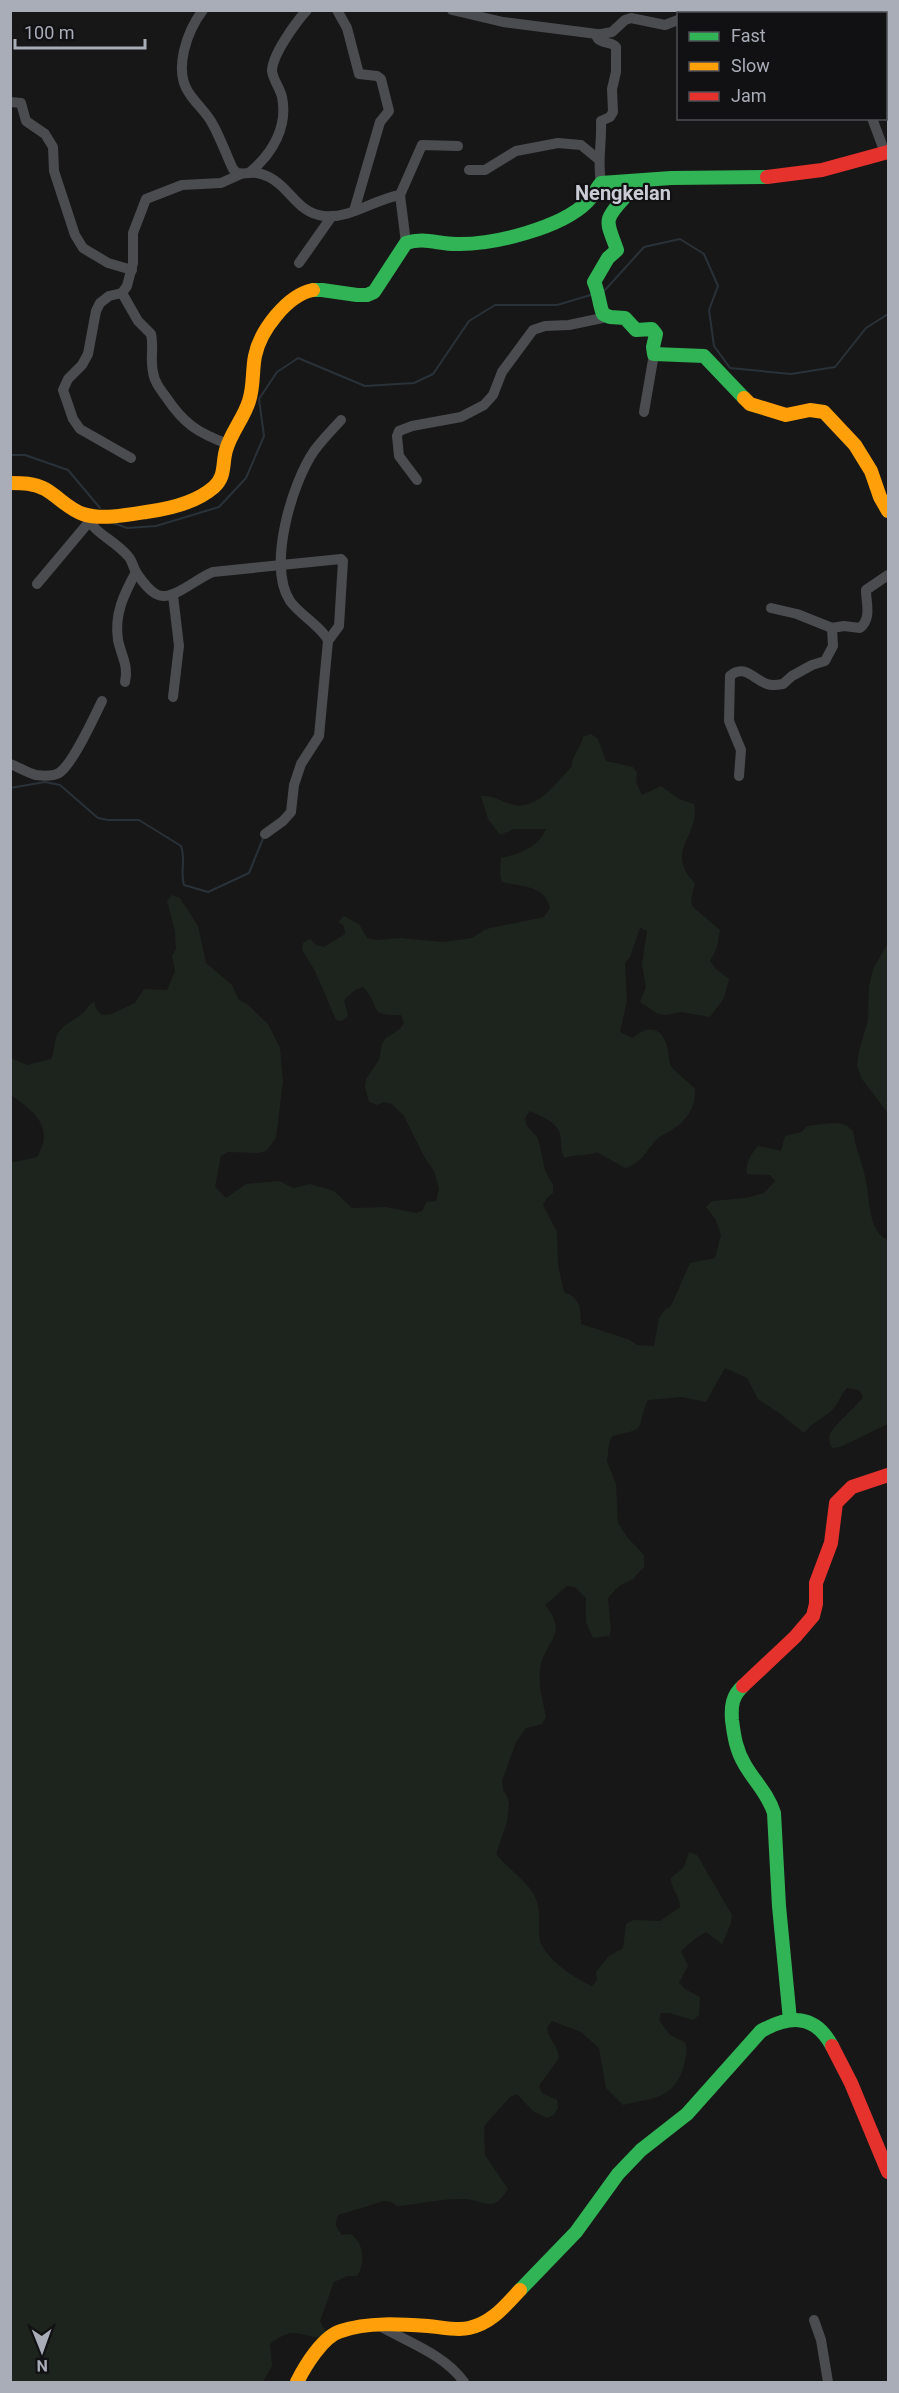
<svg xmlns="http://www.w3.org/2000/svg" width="899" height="2393" viewBox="0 0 899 2393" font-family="Roboto,sans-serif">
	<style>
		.green { fill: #1d241e }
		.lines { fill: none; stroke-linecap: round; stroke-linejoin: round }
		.stream { stroke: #2a3239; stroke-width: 2 }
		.street { stroke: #4b4c50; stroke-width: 10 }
		.fast { stroke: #30b455; stroke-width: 14 }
		.slow { stroke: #ff9f0a; stroke-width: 14 }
		.jam { stroke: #e5322d; stroke-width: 14 }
		.labels { text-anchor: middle; stroke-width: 4.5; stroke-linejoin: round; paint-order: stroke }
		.quarter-label { font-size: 20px; font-weight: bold; fill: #c9ccd4; stroke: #111113 }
	</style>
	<rect width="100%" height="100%" fill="#171717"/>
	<!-- green -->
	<g class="green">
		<path d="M591,734L598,739L606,761L633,767L637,773L636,782L642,795L661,786L679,799L694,804C701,836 663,851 695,883L691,899L692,906L720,930L717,947L710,961L715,968L729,979L724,998L710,1017L681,1012L666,1015L658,1014L640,1002L646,987L642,964L647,931L640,928L630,957L625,963L627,1001L620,1032L633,1038C645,1026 660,1026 666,1043C669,1050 668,1060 671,1066C674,1071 690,1083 695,1089C696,1107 687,1120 673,1129C667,1133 661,1135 656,1140C646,1151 641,1164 625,1168L597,1152C586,1157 576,1153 564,1158C560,1149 562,1143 560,1134C557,1122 541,1116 530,1111L525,1118L527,1126L538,1138L545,1170L553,1185V1193L547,1198L543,1205L557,1232L558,1265L564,1292C580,1298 581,1308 581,1324L630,1340L637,1345L654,1346L659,1318L664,1311L671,1306L690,1263L715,1258L721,1235L716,1220L706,1207L712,1201L746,1198L764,1193L775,1181L770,1175L747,1174C745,1164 751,1154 758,1146L781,1151L785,1136L802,1132L807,1126C823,1125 842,1118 853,1131C855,1148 863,1164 866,1181C870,1199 868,1232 888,1240V1424L840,1447L832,1448C830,1444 828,1439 830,1434C834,1425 856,1407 863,1397L859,1390L847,1388C841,1394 839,1402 834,1408C825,1418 812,1422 804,1433L782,1415L758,1399L747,1378L725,1368L706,1402L682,1397L648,1400C634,1430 651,1428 612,1436L609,1444L607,1461L616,1484L618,1523L627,1537L644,1555V1567L633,1579L619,1586L608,1598L611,1629L609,1636L593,1638L586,1622V1598L575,1587L567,1586L545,1605C570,1635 544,1640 540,1670C538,1686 543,1701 546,1717L542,1724L526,1728L516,1742L502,1781L503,1790L507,1796L509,1804L507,1822L496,1854C507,1868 530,1883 536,1899C542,1912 537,1928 540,1941C545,1958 576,1980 592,1986L597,1980L596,1972L609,1956L623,1948L626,1924L633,1920L660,1921L680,1907C680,1896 671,1890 671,1878L684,1867L689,1852L697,1855L732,1915L731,1923L722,1944L706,1932C698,1936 687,1945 681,1951L688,1966L679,1983L685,1989L700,1997L699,2015L693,2020L669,2013H661L659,2020L670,2035L685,2042C688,2051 686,2056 684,2065C675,2099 653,2098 623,2105L606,2088L599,2048L581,2032L552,2021L547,2028C549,2040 558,2046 559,2058L539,2086L542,2093L557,2100L558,2108L554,2115L547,2118L533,2111L517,2094L510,2097L484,2126L485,2155L508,2189C503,2196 499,2203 491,2204C485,2205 473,2199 464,2199C443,2198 420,2204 398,2206L391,2202L384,2201L338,2215C334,2225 336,2227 342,2235L351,2234C364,2244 366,2262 357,2276H348L334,2282L320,2321L328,2336C302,2342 299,2321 270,2344L272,2366L263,2382H11L10,1163L37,1157C55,1127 34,1111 11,1095V1058L27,1065L51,1059C55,1051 54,1042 57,1035C63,1023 75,1021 84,1012C88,1008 88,1005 94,1002L96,1009L102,1015L111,1014L135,1003L144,989L167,990L175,971L172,956L176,949L175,931L167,901L172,895L180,898L198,926L206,963L232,985L239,1000L247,1004L268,1024L280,1048L283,1081L276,1138L266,1151L258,1153L228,1152L221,1156L215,1187L226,1198L246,1184L279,1181L294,1188L310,1184L334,1191L352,1208L386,1207L416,1213L423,1210L426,1202L436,1201L439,1189L434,1171L425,1158L404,1116L392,1104L384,1102L377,1105L369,1102L365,1087L366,1079L379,1060L382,1044L386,1038L400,1029L404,1023L401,1015C366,1016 382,1007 363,987L355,990L344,1000L348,1016L342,1021L336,1020L315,971L302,950L303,943L310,939L316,945L324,947L345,934L344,926L338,922L344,916L359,924L367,938L376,940L400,938L443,942L472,938L486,929L544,917L550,908C545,885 521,887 502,882L500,874L501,858C519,854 539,847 546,829H514L500,835L488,819L481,796C494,795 502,802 514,805C538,810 558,781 572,766C572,754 581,748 583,737Z"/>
		<polygon points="888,943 888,1113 862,1079 857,1065 859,1051 868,1020 869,986 873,969"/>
	</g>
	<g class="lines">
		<!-- stream -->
		<g class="stream">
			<polyline points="605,290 644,247 680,239 704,254 718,286 709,310 714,346 730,368 791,374 835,367 866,328 888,314"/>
			<polyline points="10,455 25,455 68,470 100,508"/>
			<polyline points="111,522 127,528 156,526 219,507 246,478 264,436 259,399 277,372 298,358 365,386 414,383 433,374 469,321 495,305 557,305 594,294"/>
			<path d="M10,788L45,782L60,785L98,818L108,820H139L181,846C186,859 180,872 184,885L208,892L249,873L264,836"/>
		</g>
		<!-- street -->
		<g class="street">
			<path d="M203,10C187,31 173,70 189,93C196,104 206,112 212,123C220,137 226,154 233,169L237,173C251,175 252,169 269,177C290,187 298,214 324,216C350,219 375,199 400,195L406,243"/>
			<polyline points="337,10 347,28 359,74 377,76 381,79 389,111 380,122 354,211"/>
			<polyline points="452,10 503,22 597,34"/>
			<polyline points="830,10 843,14"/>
			<polyline points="880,10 888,14"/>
			<polyline points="776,14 777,10"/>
			<polyline points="10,102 21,103 26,121 45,134 53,147 54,171 75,235 83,248 108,263 132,270"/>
			<polyline points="872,118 885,153"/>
			<polyline points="469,170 485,170 516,151 558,143 581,145 598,159"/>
			<path d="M251,171C273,153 288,126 282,97C280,88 273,80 272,71C272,55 296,22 307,10"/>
			<path d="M601,183C597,160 602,144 601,121L610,117L613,112L612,89L616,72V47C612,41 599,45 596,35L612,32L625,20L631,18L665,25L678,20"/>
			<polyline points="400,195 422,145 458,146"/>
			<polyline points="299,263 332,216"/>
			<path d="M122,293L138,321L151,334C154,347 150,359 153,372C154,381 160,389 166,397C184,424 198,433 228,444"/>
			<polyline points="644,412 654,354"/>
			<polyline points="131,458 80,429 73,419 63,390 68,379 82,365 88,354 96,311 100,303 109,296 122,293 127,286 133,263 133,233 146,199 182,185 221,183 241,174"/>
			<polyline points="417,480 399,456 397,436 399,431 412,426 461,417 484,405 493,395 502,372 533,330 545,326 569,325 607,317"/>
			<path d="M84,515C98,536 113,539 128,556C132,560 133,567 136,572C142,581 152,596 163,596C177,597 199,577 213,572L341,559L343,561L339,626L328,641"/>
			<polyline points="37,584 89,522"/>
			<polyline points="173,595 179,646 173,697"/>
			<path d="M771,608L797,614L832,628L844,626L860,628C872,618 866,603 866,590L888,575"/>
			<path d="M125,682C129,666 121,655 118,640C114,614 124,594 136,572"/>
			<path d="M10,764C19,767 27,773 36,775C43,776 53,776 59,773C73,764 94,717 102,701"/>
			<path d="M739,776L741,750L729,721L730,676C744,663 754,680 767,684C772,686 778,685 783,684L792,676L812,665L825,661L833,646L832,628"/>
			<path d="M265,834L283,821L291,812L294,785L301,764L319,736L328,641C324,629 299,614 290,601C267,566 292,483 314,451C322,440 332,430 341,420"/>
			<polyline points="814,2320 821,2340 828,2382"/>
			<path d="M378,2325C407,2342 444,2354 464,2382"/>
		</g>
		<!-- fast -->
		<g class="fast">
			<path d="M622,182L624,198C602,222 607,221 617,250L608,258L594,282C599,293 599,304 603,314L610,317L625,318L636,330L652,329L656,334L653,347L654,354L704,356L744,398"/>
			<path d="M313,290H322L357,295H367L374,292L406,243C424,237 438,244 456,244C493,245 561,228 587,202C593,196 596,189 601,183L671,178L767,177"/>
			<path d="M743,1686C732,1696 731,1706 732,1720C734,1736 736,1750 745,1765C755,1782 768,1794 774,1813L779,1906L790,2020"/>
			<path d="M520,2290L576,2232L618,2174L641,2150L687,2114L761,2031C790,2015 815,2014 832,2046"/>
		</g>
		<!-- slow -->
		<g class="slow">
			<polyline points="744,398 750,404 786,415 810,410 824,412 855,445 871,471 880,497 888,511"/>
			<path d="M10,483C22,483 34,483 45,489C59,497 68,509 83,514C101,520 128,515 146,512C169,509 196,503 214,487C226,476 222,464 226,450C231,432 244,418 249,401C254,386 252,371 255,356C260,331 287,295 313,290"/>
			<path d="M297,2382C305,2366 323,2336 341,2331C368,2322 400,2324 428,2326C441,2327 457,2331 469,2328C492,2323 505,2306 520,2290"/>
		</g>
		<!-- jam -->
		<g class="jam">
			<polyline points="767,177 822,170 888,152"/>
			<polyline points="743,1686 795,1637 813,1616 816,1604 816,1583 831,1543 836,1503 852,1487 888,1475"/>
			<polyline points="832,2046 851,2083 888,2172"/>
		</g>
	</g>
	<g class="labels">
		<!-- quarter labels -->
		<g class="quarter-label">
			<text x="623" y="200">Nengkelan</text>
		</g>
	</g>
	<!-- border -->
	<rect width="899" height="2393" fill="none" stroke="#a8adb8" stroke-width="24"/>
	<!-- legend -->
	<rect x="677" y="12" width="210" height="108" fill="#111113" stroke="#4d4f55" stroke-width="1.5"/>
	<rect x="689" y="32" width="30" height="9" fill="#30b455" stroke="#4d4f55" stroke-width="1.5"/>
	<text x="731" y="42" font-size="18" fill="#a8adb8">Fast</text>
	<rect x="689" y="62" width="30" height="9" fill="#ff9f0a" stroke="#4d4f55" stroke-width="1.5"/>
	<text x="731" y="72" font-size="18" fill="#a8adb8">Slow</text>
	<rect x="689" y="92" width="30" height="9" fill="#e5322d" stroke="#4d4f55" stroke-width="1.5"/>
	<text x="731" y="102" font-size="18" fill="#a8adb8">Jam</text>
	<!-- north arrow -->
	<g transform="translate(42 2351) rotate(179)" stroke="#111113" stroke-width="4.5" paint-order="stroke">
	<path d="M0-4.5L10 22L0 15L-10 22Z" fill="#a8adb8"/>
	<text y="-9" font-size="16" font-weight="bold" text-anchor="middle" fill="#a8adb8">N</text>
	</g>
	<!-- scale -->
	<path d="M15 39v9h130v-9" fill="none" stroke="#a8adb8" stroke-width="3"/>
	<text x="24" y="39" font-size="18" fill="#a8adb8" stroke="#111113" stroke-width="4.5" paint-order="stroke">100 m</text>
</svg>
